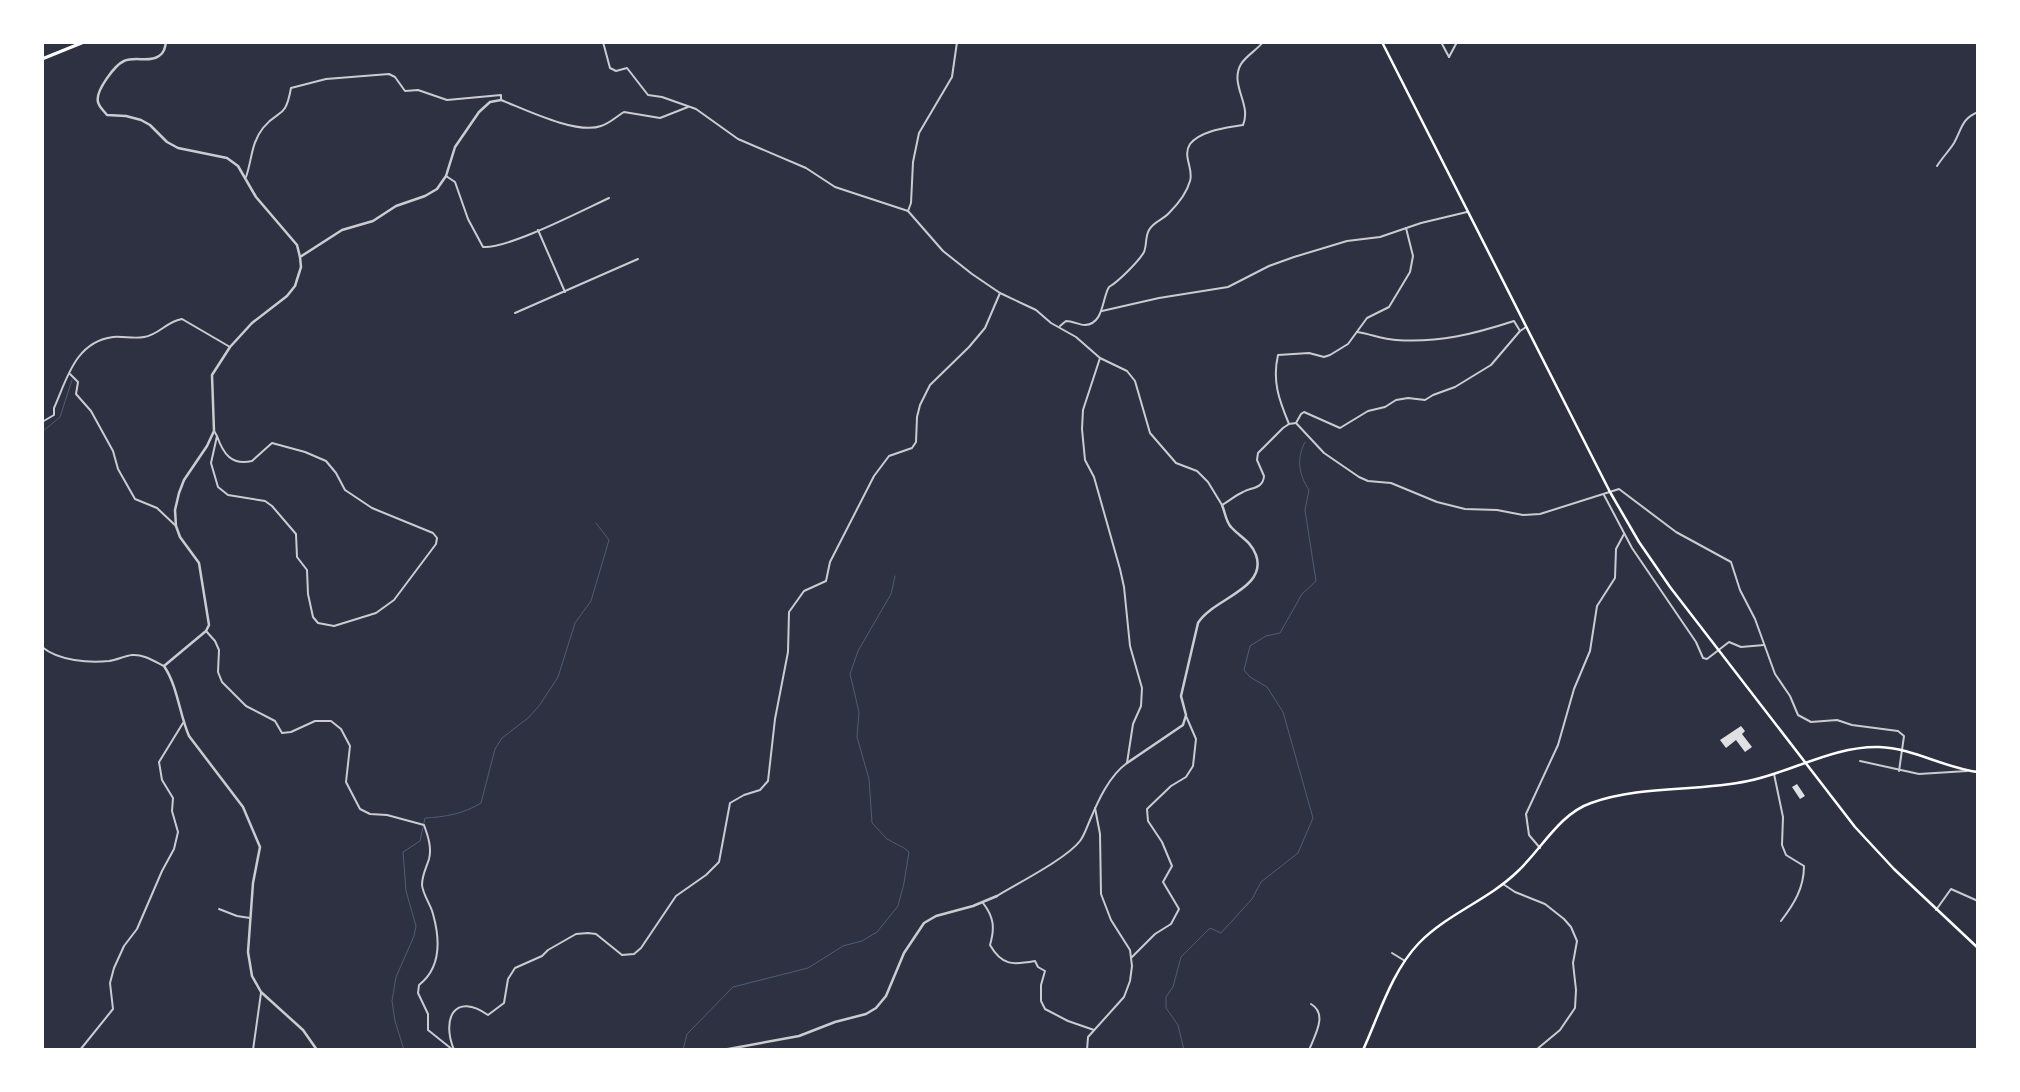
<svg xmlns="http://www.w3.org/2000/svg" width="2020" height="1092" viewBox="0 0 2020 1092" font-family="'IBM Plex Sans',sans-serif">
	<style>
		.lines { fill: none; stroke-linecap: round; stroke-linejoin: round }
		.stream { stroke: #4f5d75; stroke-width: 1 }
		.building { fill: #e0e0e3 }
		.minor { stroke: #caccd0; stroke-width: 2 }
		.tertiary { stroke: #caccd0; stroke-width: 2.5 }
		.secondary { stroke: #fff; stroke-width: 2.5 }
		.trunk { stroke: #fff; stroke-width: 3 }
	</style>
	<rect width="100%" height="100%" fill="#2d3142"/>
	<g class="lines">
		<!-- stream -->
		<g class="stream">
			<polyline points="42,432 60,417 72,380"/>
			<path d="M404,1050L395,1021L392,1001L396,977L414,936L416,926L406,891L403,852L420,841L425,818C445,817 463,814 481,803L495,749L502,738L528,718L539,706L558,677L575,623L591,601L609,540L596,523"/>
			<polyline points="683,1050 687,1034 733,987 808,968 843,946 862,941 877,932 898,906 904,883 909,852 904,848 887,839 872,823 869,779 857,737 859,712 850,674 858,651 891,594 895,576"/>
			<path d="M1184,1050L1178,1025L1166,1008V997L1173,987L1181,957L1210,928L1221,933L1252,899L1261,882L1298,853L1313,818L1283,712L1267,687L1250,677L1244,670L1250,646L1266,636L1280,633L1302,594L1316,581L1305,510L1309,490C1299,475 1296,459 1305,442"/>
		</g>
	</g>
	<!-- building -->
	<g class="building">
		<polygon points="1741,726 1745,731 1742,734 1752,747 1745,752 1736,740 1726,748 1720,740"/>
		<polygon points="1797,784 1805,796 1800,799 1792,787"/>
	</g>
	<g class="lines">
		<!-- minor -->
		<g class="minor">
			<path d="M603,42L610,68L616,71L627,68L648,95L662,97L696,109L738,139L806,168L835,187L908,211L943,251L972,274L1000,293L1036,310L1051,323L1076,337L1100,358L1127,371L1135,381L1150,433L1176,463L1197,471L1208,482L1222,505C1229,501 1236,495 1243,492C1252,487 1263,489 1264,476L1257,460L1258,453L1283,428L1289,424L1296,423"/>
			<polyline points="1441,42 1449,57"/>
			<polyline points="1976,42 1978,45"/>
			<polyline points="1449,57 1457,42"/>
			<path d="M1937,166C1942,158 1949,151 1954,143C1962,129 1961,119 1978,112"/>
			<path d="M446,176L455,182L468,219L483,247C508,249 583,210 609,198"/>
			<path d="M246,177C252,160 251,143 263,128C279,108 285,121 291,88L326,79L389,74L395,77L405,91L418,90L447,100L501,95V100C524,109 577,135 601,126C609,124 617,116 624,112L660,118L688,107"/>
			<polyline points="908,211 911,203 913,162 919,133 952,77 957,42"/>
			<polyline points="538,230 565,292"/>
			<polyline points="1102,311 1159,298 1228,287 1269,266 1294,257 1347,241 1380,237 1421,223 1467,212"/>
			<polyline points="515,313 638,259"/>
			<path d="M1060,326L1066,321C1073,321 1079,325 1085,325C1104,324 1102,298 1109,287C1118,282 1139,261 1144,252C1147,245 1145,237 1149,230C1154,221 1163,220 1169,213C1177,205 1187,192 1190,181C1194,169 1182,156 1190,144C1201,130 1227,128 1243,125C1252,104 1229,85 1241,64C1247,55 1257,50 1263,42"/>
			<path d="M1357,332C1370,334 1383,339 1396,340C1439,343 1474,334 1514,321L1520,331"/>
			<polyline points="70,374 78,382 76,394 91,411 113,451 118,469 135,499 157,508 176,526"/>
			<path d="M42,422L54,415V408C67,379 75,342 113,337C123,336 134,339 144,337C159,335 167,321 182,319L230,347"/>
			<polyline points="1296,423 1324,453 1359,477 1368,481 1391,483 1437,502 1465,509 1497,510 1523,515 1540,514 1619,489 1676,532 1731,562 1740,590 1755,619 1775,674 1790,696 1798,715 1811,722 1837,720 1852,725 1898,731 1904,736 1899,771"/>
			<polyline points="1296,423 1301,414 1304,412 1340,428 1368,411 1385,407 1396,400 1408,398 1425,400 1433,395 1455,387 1491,365 1520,331 1526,327"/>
			<path d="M1289,424C1279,400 1272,381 1278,355L1309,353L1324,357L1330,355L1348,344L1367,318L1389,307L1410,272L1413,256L1406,228"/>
			<path d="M214,431L217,436C223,453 231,466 252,461L272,443L305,452L326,461L336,473L345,490L372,508L433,533L437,538L436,544L394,600L376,613L334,626L318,623L313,617L308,594L307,570L297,557L296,534L272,506L265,501L228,495L218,487L211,463L217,436"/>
			<polyline points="1604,495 1632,548 1696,642 1703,658 1707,659 1729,642 1741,647 1764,645"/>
			<path d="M206,631L215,641L219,650L218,672L222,682L246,706L275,721L282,733L291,732L315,721H331L341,729L350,746L346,782L360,809L370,814L387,815L424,825C428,836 432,848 429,859C426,869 422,875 422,885C423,895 431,905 433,914C440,939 441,968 419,985L418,993L428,1014V1030L453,1050"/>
			<path d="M42,647C59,661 89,663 109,661C117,660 124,656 132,655C143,654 154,661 164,666"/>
			<polyline points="1860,761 1919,774 1967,771"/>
			<path d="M1774,774L1783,817L1782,845L1786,855L1804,866C1804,888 1794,904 1781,921"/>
			<polyline points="1540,848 1529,835 1526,814 1558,745 1574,689 1590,651 1597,606 1615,578 1616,549 1624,534"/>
			<polyline points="1503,884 1515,892 1545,904 1564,919 1571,927 1577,941 1573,963 1576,990 1575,1008 1560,1030 1536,1050"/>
			<path d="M997,896C1018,883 1066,859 1080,841C1084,836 1087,827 1090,820C1098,801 1109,776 1127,763L1133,724L1141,706L1142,688L1130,646L1124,587L1120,569L1094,477L1085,460L1082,429L1083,410L1100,358"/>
			<path d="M983,903C994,917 995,928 990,945C1002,966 1013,965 1035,961L1038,967L1045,971L1041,985V1001L1045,1009L1068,1021L1094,1030"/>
			<polyline points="219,909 237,916 250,918"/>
			<polyline points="1936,910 1951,889 1978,901"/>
			<polyline points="1392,953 1405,961"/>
			<polyline points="1132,957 1155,934 1171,924 1179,909 1163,882 1172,866 1162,842 1148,821 1147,809 1171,786 1186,777 1193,766 1196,739 1186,716"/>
			<polyline points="80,1050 113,1009 110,983 114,968 124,946 137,929 162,871 174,849 178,832 172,811 173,798 162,780 159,762 183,723"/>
			<polyline points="253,1050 261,993"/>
			<path d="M454,1050C441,1018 455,992 488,1015L504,1003L508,979L515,968L542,956L548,950L576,934L588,933L596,934L622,955L634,954L641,948L676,896L706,875L719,862L730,803L744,795L760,790L768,781L775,719L788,652L789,612L804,591L826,581L830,562L874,476L889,456L912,448L916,442L917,417L920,405L930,385L969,347L985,328L1000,293"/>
			<polyline points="1087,1050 1088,1037 1124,997 1130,981 1132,966 1130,950 1111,920 1101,894 1100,834 1095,808"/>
			<path d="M1309,1050C1315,1035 1328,1014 1311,1004"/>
		</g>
		<!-- tertiary -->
		<g class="tertiary">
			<path d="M166,42C165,48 164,53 159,56C150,63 135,56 124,61C115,65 95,91 98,102C99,107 104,111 107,115L126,116L141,120L150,125L167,142L178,148L227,158L238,166L256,197L297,245L300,257L301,267L295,286L287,296L252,323L230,347L212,375L214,431L207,446L184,480L179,493L175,510L176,526L180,537L199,563L209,625L206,631L164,666C178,687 179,713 189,736L243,807L260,847L253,883L248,952L252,976L261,992L303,1030L317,1050"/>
			<polyline points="300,257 342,230 373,221 396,206 425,196 437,189 446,176 455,147 479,112 490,102 501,100"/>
			<path d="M1127,763L1183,725L1186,715L1181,696L1198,623C1212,599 1268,589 1256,555C1251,541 1240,537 1231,527C1226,522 1225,512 1222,505"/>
			<polyline points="723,1050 799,1036 835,1022 866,1014 876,1008 886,996 904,953 924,923 936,916 973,906 997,896"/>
		</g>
		<!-- secondary -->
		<g class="secondary">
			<polyline points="1382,42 1610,492 1639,542 1670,587 1855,827 1894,869 1978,948"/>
			<path d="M1363,1050C1379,1015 1392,971 1419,943C1447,914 1488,900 1517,872C1541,850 1559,814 1591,803C1642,785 1696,792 1748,781C1792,772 1833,746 1879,747C1913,748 1944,768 1978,772"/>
		</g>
		<!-- trunk -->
		<polyline class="trunk" points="42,59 84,42"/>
	</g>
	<!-- border -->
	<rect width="2020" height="1092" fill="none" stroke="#ffffff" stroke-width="88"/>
</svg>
